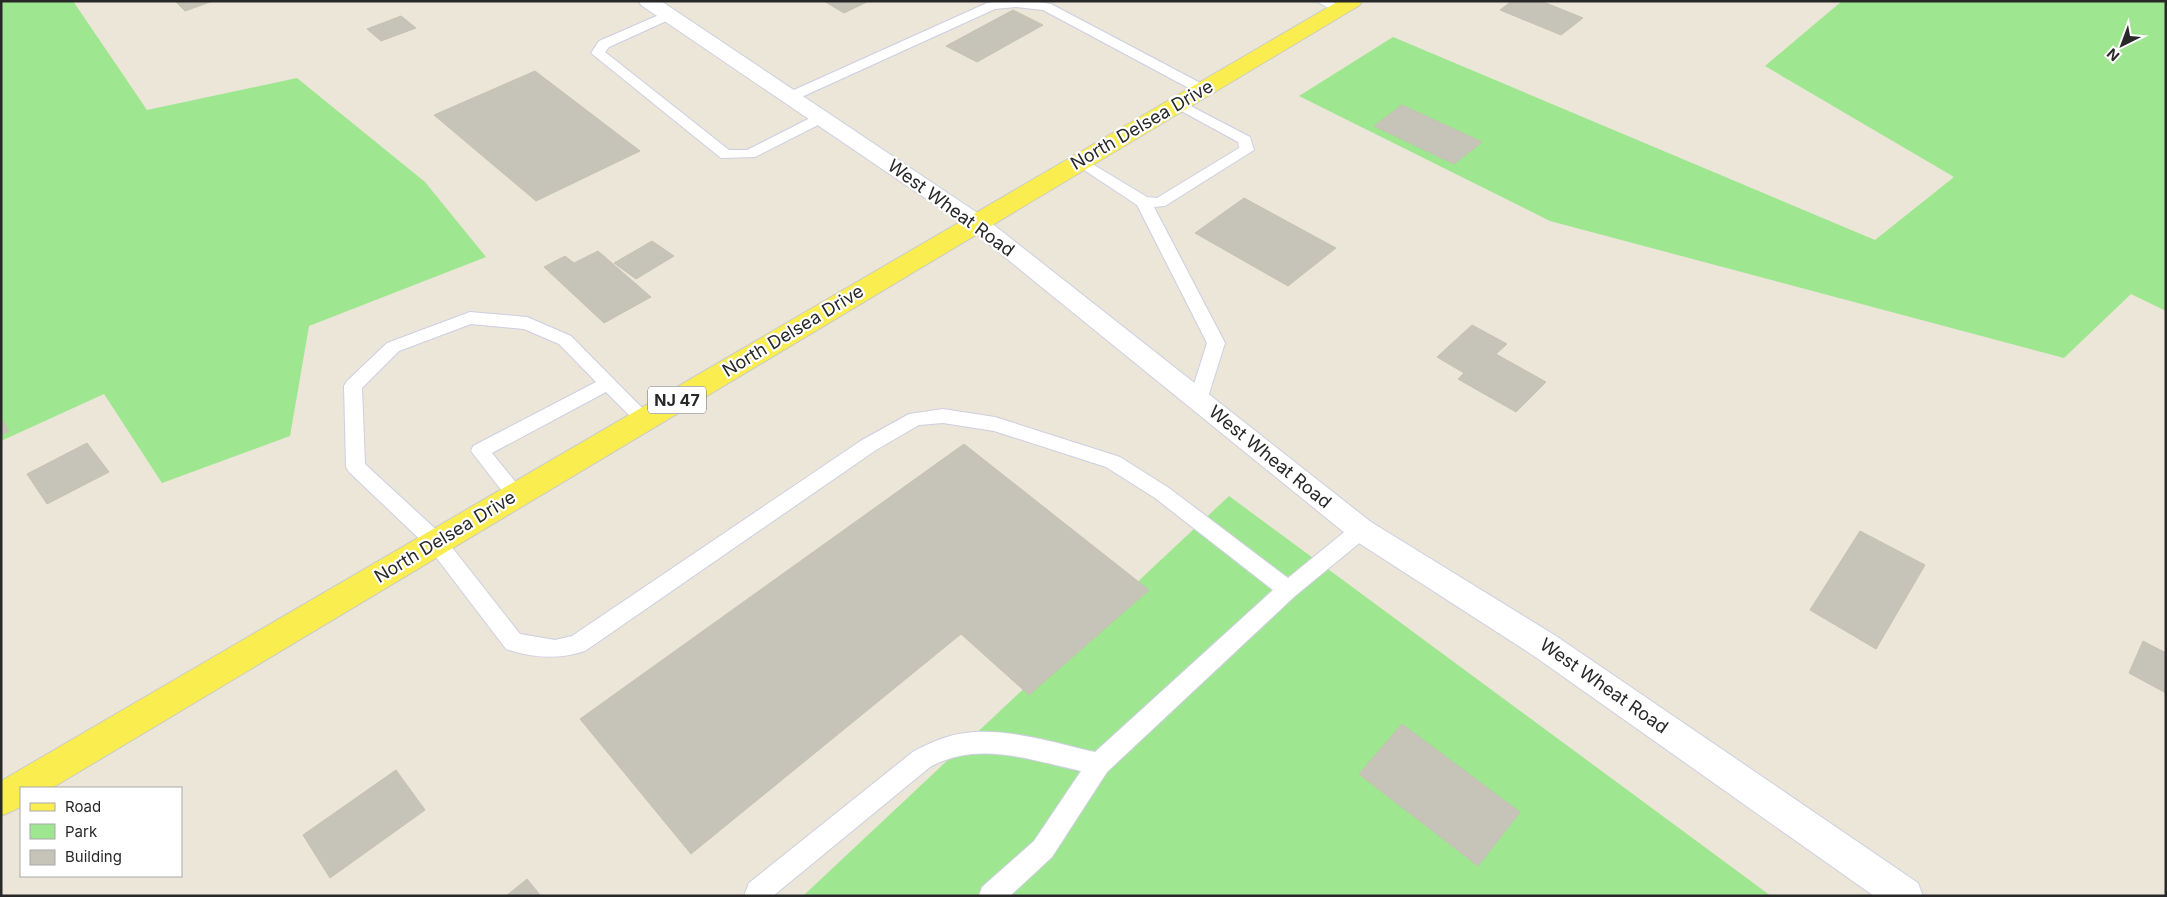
<svg xmlns="http://www.w3.org/2000/svg" width="2167" height="897" viewBox="0 0 2167 897" font-family="Inter,sans-serif">
	<style>
		.green { fill: #9fe690 }
		.building { fill: #c6c3b8; stroke: #c6c2b2 }
		.lines { fill: none; stroke-linecap: round; stroke-linejoin: round }
		.service-casing { stroke: #cdcee2; stroke-width: 2 }
		.tertiary-casing { stroke: #cdcee2; stroke-width: 2 }
		.primary-casing { stroke: #cbcbcb; stroke-width: 2 }
		.service { fill: #fff; fill-rule: evenodd }
		.tertiary { fill: #fff; fill-rule: evenodd }
		.primary { fill: #f9ed4f; fill-rule: evenodd }
		.labels { text-anchor: middle; stroke-width: 4.5; stroke-linejoin: round; paint-order: stroke }
		.shield { fill: #fff; stroke: #686868; stroke-width: 1 }
		.shield-label { font-size: 16px; font-weight: bold; fill: #282828 }
		.street-label { font-size: 18px; fill: #282828; stroke: #fff }
	</style>
	<rect width="100%" height="100%" fill="#ebe6d8"/>
	<!-- green -->
	<g class="green">
		<polygon points="1,1 73,1 147,110 297,78 425,182 486,257 309,326 290,436 162,483 104,394 1,441"/>
		<polygon points="1842,1 2166,1 2166,311 2131,294 2064,358 1550,221 1299,96 1393,37 1875,240 1954,177 1765,66"/>
		<polygon points="1229,496 1771,896 803,896"/>
	</g>
	<!-- building -->
	<g class="building">
		<polygon points="175,1 213,1 185,11"/>
		<polygon points="824,1 869,1 844,13"/>
		<polygon points="1512,1 1541,1 1583,18 1561,35 1500,10"/>
		<polygon points="1013,10 1043,25 977,62 946,46"/>
		<polygon points="401,16 416,28 381,41 367,29"/>
		<polygon points="535,71 640,151 536,201 434,115"/>
		<polygon points="1402,105 1482,142 1454,164 1374,126"/>
		<polygon points="1244,198 1336,248 1288,286 1195,233"/>
		<polygon points="652,241 674,256 636,279 614,263"/>
		<polygon points="598,251 651,297 604,323 544,267 565,256 574,263"/>
		<polygon points="1472,325 1507,344 1496,354 1546,382 1516,412 1458,379 1464,373 1437,357"/>
		<polygon points="1,418 9,431 1,435"/>
		<polygon points="87,443 109,472 47,504 27,474"/>
		<polygon points="964,444 1149,590 1029,695 961,634 691,854 580,719"/>
		<polygon points="1860,531 1925,565 1876,649 1810,610"/>
		<polygon points="2143,641 2166,653 2166,693 2129,673"/>
		<polygon points="1402,724 1520,812 1478,866 1359,774"/>
		<polygon points="396,770 425,810 330,878 303,835"/>
		<polygon points="527,879 541,896 506,896"/>
	</g>
	<g class="lines">
		<!-- service casing -->
		<g class="service-casing">
			<g id="service">
				<polygon points="999,1 1032,1 1051,4 1208,87 1210,90 1208,93 1198,93 1043,10 1016,7 995,9 795,100 785,100 783,97 785,94 987,3"/>
				<polygon points="1316,1 1332,1 1345,10 1339,14"/>
				<polygon points="668,11 673,12 674,15 673,18 609,47 605,52 729,150 747,150 816,115 826,115 828,118 826,121 755,157 721,158 591,53 599,41"/>
				<polygon points="1179,100 1250,137 1254,150 1165,206 1154,207 1225,343 1207,400 1204,405 1198,407 1192,405 1189,400 1207,343 1137,205 1072,162 1074,159 1084,159 1147,197 1157,198 1239,148 1238,142 1174,107 1172,104"/>
				<path d="M470,312L527,317L571,336L653,419L650,424L644,426L638,424L606,392L492,453L526,495L523,500L516,503L509,500L471,451L473,446L596,382L559,344L524,329L471,324L399,351L362,388L365,464L443,536L520,634L555,640L572,636L862,440L909,414L943,409L995,417L1120,457L1169,488L1288,578L1354,524L1361,522L1368,524L1371,530L1368,536L1295,596L1107,772L1052,857L1010,896H979L982,887L1034,841L1081,771C1030,760 979,740 930,767L773,896H744L749,883L914,751C930,743 947,735 965,733C1005,727 1056,743 1095,752L1273,590L1155,498L1106,467L994,431L943,423L919,425L876,450L585,651C558,660 533,658 506,649L429,548L349,472L346,467L344,386L347,381L387,343Z"/>
			</g>
		</g>
		<!-- tertiary casing -->
		<g class="tertiary-casing">
			<polygon id="tertiary" points="639,1 661,1 985,218 1371,522 1556,636 1918,883 1923,896 1874,896 1534,656 1351,538 969,228 641,5"/>
		</g>
		<!-- primary casing -->
		<g class="primary-casing">
			<polygon id="primary" points="1339,1 1362,1 1360,5 52,788 21,788 21,807 1,816 1,781"/>
		</g>
		<!-- service -->
		<use href="#service" class="service"/>
		<!-- tertiary -->
		<use href="#tertiary" class="tertiary"/>
		<!-- primary -->
		<use href="#primary" class="primary"/>
	</g>
	<g class="labels">
		<!-- shield labels -->
		<rect class="shield" x="648" y="386.5" width="58" height="27" rx="4"/>
		<g class="shield-label">
			<text x="677" y="406">NJ 47</text>
		</g>
		<!-- street labels -->
		<g class="street-label">
			<text transform="translate(1142 125) rotate(-30)" y="6">North Delsea Drive</text>
			<text transform="translate(951 208) rotate(36)" y="6">West Wheat Road</text>
			<text transform="translate(793 331) rotate(-31)" y="6">North Delsea Drive</text>
			<text transform="translate(1270 457) rotate(39)" y="6">West Wheat Road</text>
			<text transform="translate(445 537) rotate(-31)" y="6">North Delsea Drive</text>
			<text transform="translate(1604 686) rotate(35)" y="6">West Wheat Road</text>
		</g>
	</g>
	<!-- border -->
	<rect width="2167" height="897" fill="none" stroke="#282828" stroke-width="5"/>
	<!-- legend -->
	<rect x="20" y="787" width="162" height="90" fill="#ffffff" stroke="#a9a9a9"/>
	<rect x="30" y="803" width="25" height="8" fill="#f9ed4f" stroke="#a9a9a9"/>
	<text x="65" y="812" font-size="15" fill="#282828">Road</text>
	<rect x="30" y="824" width="25" height="15" fill="#9fe690" stroke="#a9a9a9"/>
	<text x="65" y="837" font-size="15" fill="#282828">Park</text>
	<rect x="30" y="850" width="25" height="15" fill="#c6c3b8" stroke="#a9a9a9"/>
	<text x="65" y="862" font-size="15" fill="#282828">Building</text>
	<!-- north arrow -->
	<g transform="translate(2122 45) rotate(222)" stroke="#ffffff" stroke-width="4" paint-order="stroke">
	<path d="M0-4L9 19L0 12L-9 19Z" fill="#282828"/>
	<text y="-8" font-size="14" font-weight="bold" text-anchor="middle" fill="#282828">N</text>
	</g>
</svg>
